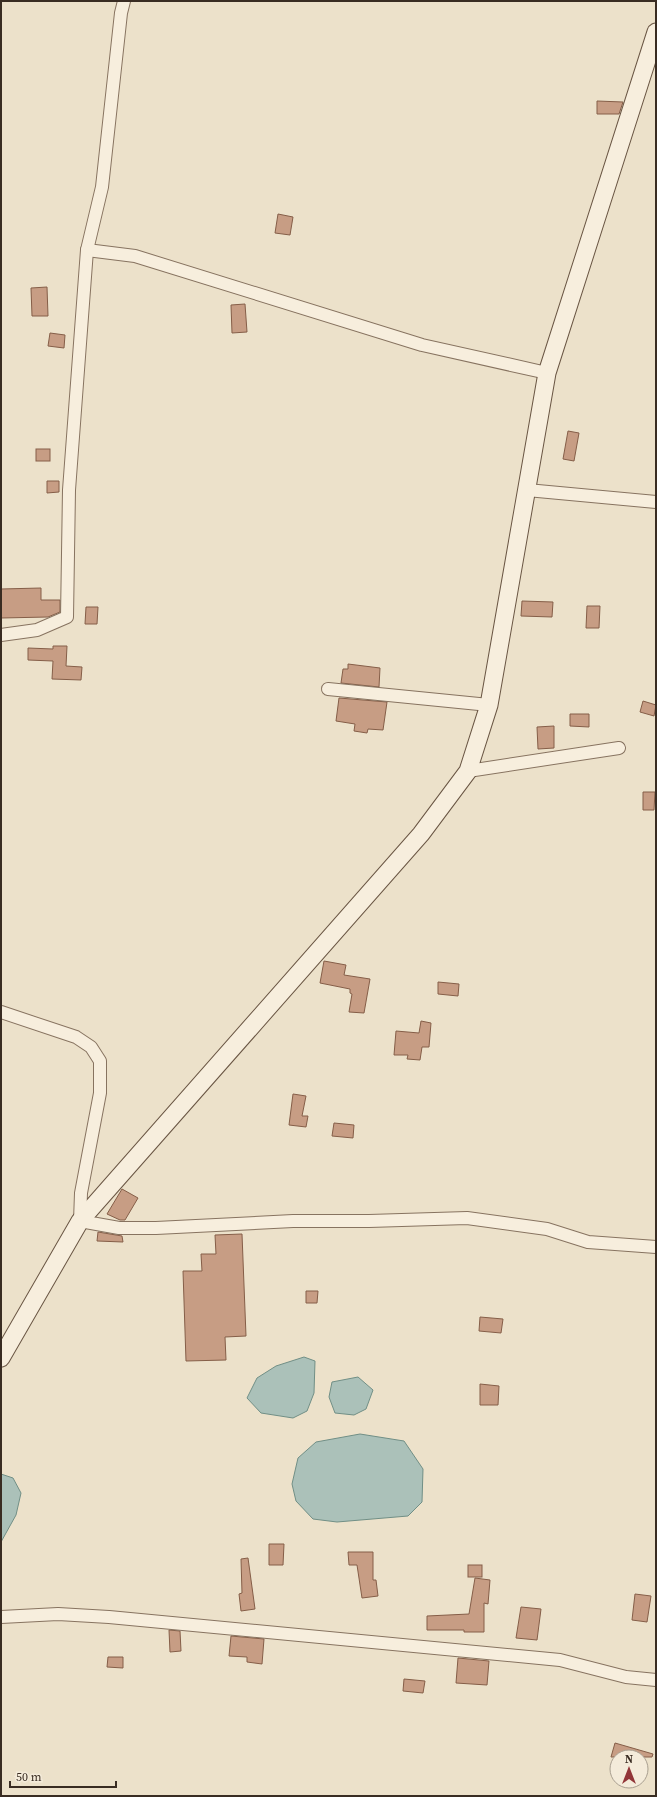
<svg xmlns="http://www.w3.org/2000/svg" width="657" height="1797" viewBox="0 0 657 1797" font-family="'Source Serif 4',serif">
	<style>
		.water { fill: #abc1b9; stroke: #718f86 }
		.building { fill: #c79d84; stroke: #855e48 }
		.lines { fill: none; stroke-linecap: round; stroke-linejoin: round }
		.street-casing { stroke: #877360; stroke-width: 14 }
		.secondary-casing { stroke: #695543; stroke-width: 19 }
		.street { stroke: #f7eedd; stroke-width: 12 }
		.secondary { stroke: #f7eedd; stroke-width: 17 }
	</style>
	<rect width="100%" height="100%" fill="#ece1ca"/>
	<!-- water -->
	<g class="water">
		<polygon points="304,1357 315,1361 314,1393 307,1411 293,1418 261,1413 247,1398 257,1378 276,1366"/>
		<polygon points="358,1377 373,1390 366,1409 354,1415 335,1413 329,1397 332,1382"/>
		<polygon points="360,1434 404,1441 423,1469 422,1502 408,1516 337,1522 313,1519 296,1501 292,1484 298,1458 316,1442"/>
		<polygon points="1,1474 13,1478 21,1493 16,1515 1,1542"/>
	</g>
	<!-- building -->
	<g class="building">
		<polygon points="597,101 623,102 619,114 597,114"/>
		<polygon points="278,214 293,217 290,235 275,233"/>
		<polygon points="47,287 48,316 32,316 31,288"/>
		<polygon points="245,304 247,332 232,333 231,305"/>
		<polygon points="50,333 65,335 64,348 48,346"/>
		<polygon points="568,431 579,433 574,461 563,459"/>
		<rect x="36" y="449" width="14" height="12"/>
		<polygon points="47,481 59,481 59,492 47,493"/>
		<polygon points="41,588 41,600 60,600 60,612 48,617 1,618 1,589"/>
		<polygon points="522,601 553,602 552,617 521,616"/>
		<polygon points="587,606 600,606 599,628 586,628"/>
		<polygon points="86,607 98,607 97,624 85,624"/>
		<polygon points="53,646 67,646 66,666 82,667 81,680 52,679 53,661 28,660 28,648 53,649"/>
		<polygon points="348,664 380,668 379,687 341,683 343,669 348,669"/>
		<polygon points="339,698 387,702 383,730 368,729 367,733 354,731 355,724 336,721"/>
		<polygon points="643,701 656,705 654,716 640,712"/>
		<polygon points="570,714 589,714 589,727 570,726"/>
		<polygon points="554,726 554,748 538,749 537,727"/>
		<polygon points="643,792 655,792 654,810 643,810"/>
		<polygon points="324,961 346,965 344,975 370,979 364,1013 349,1012 352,994 350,993 350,989 320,983"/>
		<polygon points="438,982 459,984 458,996 438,994"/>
		<polygon points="421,1021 431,1023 429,1047 422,1047 420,1060 407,1059 408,1055 394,1055 396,1031 419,1033"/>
		<polygon points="293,1094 306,1096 302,1116 308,1116 306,1127 289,1125"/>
		<polygon points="334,1123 354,1125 353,1138 332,1136"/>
		<polygon points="122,1189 138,1198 125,1220 120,1220 107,1214"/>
		<polygon points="98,1232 122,1236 123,1242 97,1241"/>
		<polygon points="242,1234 246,1336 225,1337 226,1360 186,1361 183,1271 202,1271 201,1254 216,1254 215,1235"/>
		<polygon points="306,1291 318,1291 317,1303 306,1303"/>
		<polygon points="480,1317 503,1319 501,1333 479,1331"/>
		<polygon points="480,1384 499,1386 498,1405 480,1405"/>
		<polygon points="269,1544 284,1544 283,1565 269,1565"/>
		<polygon points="348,1552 373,1552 373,1580 376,1580 378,1596 362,1598 357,1565 349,1565"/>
		<polygon points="248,1558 255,1609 241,1611 239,1594 242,1593 241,1559"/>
		<rect x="468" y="1565" width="14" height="12"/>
		<polygon points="475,1578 490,1580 488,1604 484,1603 484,1632 464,1632 464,1630 427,1630 427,1616 469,1614"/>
		<polygon points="635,1594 651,1596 647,1622 632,1620"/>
		<polygon points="521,1607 541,1609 537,1640 516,1638"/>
		<polygon points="169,1630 180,1631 181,1651 170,1652"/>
		<polygon points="231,1636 264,1639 262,1664 247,1662 247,1657 229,1656"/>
		<polygon points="108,1657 123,1657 123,1668 107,1667"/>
		<polygon points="458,1658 489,1661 487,1685 456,1683"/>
		<polygon points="404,1679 425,1681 423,1693 403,1691"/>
		<polygon points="615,1743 653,1754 652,1757 611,1757"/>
	</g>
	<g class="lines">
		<!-- street casing -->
		<g class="street-casing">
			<g id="street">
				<polyline points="87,250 135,256 422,345 547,373"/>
				<polyline points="527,490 656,502"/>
				<polyline points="1,635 37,630 67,617 69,490 87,250 102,187 121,13 124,1"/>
				<polyline points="328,689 489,705"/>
				<polyline points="468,771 619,748"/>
				<polyline points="1,1012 76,1037 91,1047 100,1061 100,1093 81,1193 80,1221 119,1228 156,1228 293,1221 369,1221 467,1218 547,1229 588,1242 656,1247"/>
				<polyline points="1,1617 58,1614 109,1617 560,1660 626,1677 656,1680"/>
			</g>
		</g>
		<!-- secondary casing -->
		<g class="secondary-casing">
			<polyline id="secondary" points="1,1358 80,1221 421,834 468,771 489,705 547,373 656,32"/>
		</g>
		<!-- street -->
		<use href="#street" class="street"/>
		<!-- secondary -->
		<use href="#secondary" class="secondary"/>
	</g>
	<!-- border -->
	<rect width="657" height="1797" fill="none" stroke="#392c22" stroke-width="4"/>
	<!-- north arrow -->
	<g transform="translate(629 1769)"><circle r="19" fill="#f4ebda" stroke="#a99f90"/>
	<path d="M0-3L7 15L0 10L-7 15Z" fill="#923538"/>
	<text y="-6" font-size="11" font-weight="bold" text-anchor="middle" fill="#392c22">N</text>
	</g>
	<!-- scale -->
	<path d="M10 1781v6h106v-6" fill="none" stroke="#392c22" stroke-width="2"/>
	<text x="16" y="1781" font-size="12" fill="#392c22" stroke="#f4ebda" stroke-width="3" paint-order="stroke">50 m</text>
</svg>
